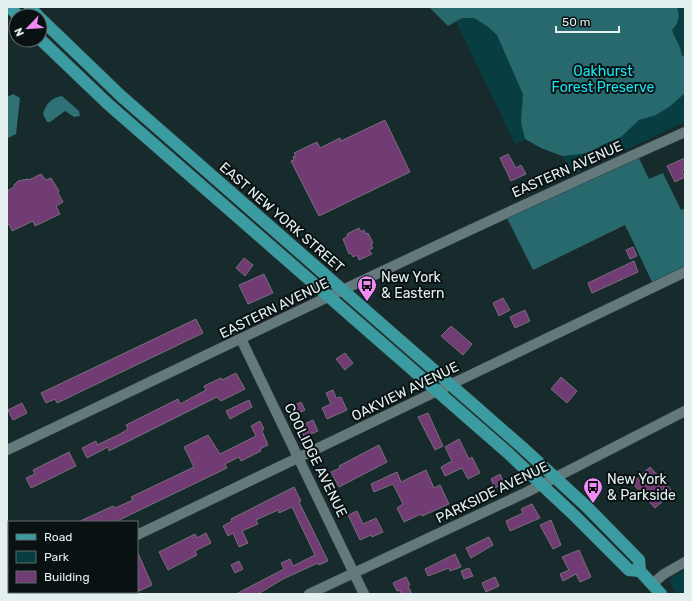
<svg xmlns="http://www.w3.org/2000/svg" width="692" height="601" viewBox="0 0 692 601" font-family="Rubik,sans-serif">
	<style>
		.green { fill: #083e42 }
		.forest { fill: #28696e }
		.water { fill: #307176 }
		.building { fill: #713c74; stroke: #7b6e7b }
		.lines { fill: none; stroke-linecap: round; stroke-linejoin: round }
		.minor-casing { stroke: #344444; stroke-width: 11 }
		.major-casing { stroke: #344444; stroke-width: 13 }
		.minor { stroke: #64797b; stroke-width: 10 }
		.major { stroke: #3a9ba1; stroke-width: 12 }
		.labels { text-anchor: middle; stroke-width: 4; stroke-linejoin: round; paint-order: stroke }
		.park-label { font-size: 14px; fill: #1be3f0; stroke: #091112 }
		.street-label { font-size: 14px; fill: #e4f0f0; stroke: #091112 }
		.poi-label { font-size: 14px; fill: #e4f0f0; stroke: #091112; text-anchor: start }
	</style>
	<rect width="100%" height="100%" fill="#172a2c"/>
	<!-- green -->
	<g class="green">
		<polygon points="449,7 685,7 685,122 572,175 549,128 515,144"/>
		<polygon points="685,570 685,594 677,594 671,584 671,578"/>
	</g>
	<!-- forest -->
	<g class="forest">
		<path d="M429,7H677C680,17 679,22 672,30C675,40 680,43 682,56H685V93L669,107L656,115L639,120L621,137L602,145L590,153L562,156L541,148L525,139L521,122L523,94L497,35L487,26L474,18H462L448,26Z"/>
		<polygon points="638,156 649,179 663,173 681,210 685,208 685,268 653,284 625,225 533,270 507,218"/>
	</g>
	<!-- water -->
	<g class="water">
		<polygon points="13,94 20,98 16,134 8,138 7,97"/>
		<path d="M62,96L79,111L80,116L74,117L65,111L50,122H47L43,114C45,105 52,97 62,96Z"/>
	</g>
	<!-- building -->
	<g class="building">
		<polygon points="385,120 410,172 319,216 291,161 294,160 293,157 296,156 294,153 317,142 320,148 340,138 341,141"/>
		<polygon points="508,154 516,168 521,165 526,174 511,181 500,158"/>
		<polygon points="685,158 685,169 682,171 685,177 675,182 667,166"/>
		<polygon points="41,174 46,180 51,178 59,191 58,193 63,202 56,206 60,214 35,226 33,221 12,231 9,224 7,225 7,191 14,187 14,185 18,181 28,179 29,180"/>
		<polygon points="359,228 361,232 364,230 366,234 368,233 373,243 371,244 373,248 369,250 372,254 359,260 357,255 353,257 351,253 349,254 343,239 348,236 347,234"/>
		<polygon points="633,247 637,256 630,259 626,250"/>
		<polygon points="244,258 253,265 245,276 236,268"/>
		<polygon points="634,261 638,272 592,293 588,283"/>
		<polygon points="264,274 273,293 248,304 239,285"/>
		<polygon points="503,298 510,310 499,316 493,303"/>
		<polygon points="525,310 530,321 515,328 510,317"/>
		<polygon points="196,319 203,333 57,403 55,399 46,403 41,393"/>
		<polygon points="451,326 472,344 463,355 441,336"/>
		<polygon points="345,353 353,363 345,370 336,359"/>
		<polygon points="236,373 245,389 221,401 217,397 109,451 108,447 87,458 82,448 96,441 97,445 120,434 128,429 126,425 178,399 180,404 206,390 204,386 221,378 222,380"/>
		<polygon points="561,377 577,391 567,403 551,389"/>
		<polygon points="333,390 336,398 341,397 347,410 327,419 322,408 331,404 326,393"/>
		<polygon points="249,400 252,407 230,419 226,411"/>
		<polygon points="301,402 305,410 296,414 293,406"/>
		<polygon points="22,403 27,413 13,420 8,410"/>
		<polygon points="428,413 443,446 435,450 418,417"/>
		<polygon points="313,420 318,431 304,437 300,426"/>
		<polygon points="260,421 264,429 262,431 268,445 260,449 261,451 241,461 239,457 225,464 227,468 115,522 78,522 113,506 115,508 133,500 131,497 194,467 184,447 208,435 220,454 256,436 251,426"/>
		<polygon points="459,439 469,459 472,457 480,473 468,479 462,468 445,476 441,467 452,461 445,447"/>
		<polygon points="379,445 387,462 339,487 331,472 340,468 339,466"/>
		<polygon points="69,452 76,466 31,488 26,478 35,474 33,470"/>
		<polygon points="650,467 673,492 655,508 632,483"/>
		<polygon points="426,470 434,488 440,485 449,504 422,516 421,514 404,522 397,508 403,504 393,484 374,492 371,484 397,472 401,482"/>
		<polygon points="500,474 504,483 495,488 491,479"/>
		<polygon points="294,487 301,501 299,502 328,561 319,565 318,563 283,579 258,594 236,594 284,569 281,563 290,559 293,566 315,555 292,507 279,513 278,510 256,520 258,524 242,531 248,543 239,547 233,533 228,536 223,526 232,521 231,519"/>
		<polygon points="532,504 540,518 510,531 506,521 523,513 521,509"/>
		<polygon points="357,511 363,524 376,518 383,532 372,537 371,535 360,540 348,515"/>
		<polygon points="551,520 561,545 553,549 540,525"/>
		<polygon points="206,533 211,543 195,551 197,555 168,570 159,552 195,534 197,538"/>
		<polygon points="489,537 493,545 471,558 466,548"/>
		<polygon points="579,550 591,577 580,582 576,574 563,581 560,574 569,570 562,557"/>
		<polygon points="137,551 152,585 139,591 137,587"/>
		<polygon points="455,554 461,567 450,571 449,568 428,576 425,569"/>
		<polygon points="239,561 243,569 235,573 231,565"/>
		<polygon points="469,568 473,576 464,579 461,571"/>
		<polygon points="406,577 410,585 408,586 412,594 401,594 400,590 397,591 393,583"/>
		<polygon points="495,577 499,586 486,592 482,583"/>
	</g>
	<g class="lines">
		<!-- minor casing -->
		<g class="minor-casing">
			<g id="minor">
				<polyline points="241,339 364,594"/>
				<path d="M7,450C233,343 457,233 685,132"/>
				<polyline points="137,535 685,272"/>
				<polyline points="652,584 664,574 685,562"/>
				<polyline points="16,594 20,592"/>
				<polyline points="309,594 527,492 685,411"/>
			</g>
		</g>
		<!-- major casing -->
		<g class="major-casing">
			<g id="major">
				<polyline points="10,7 18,16"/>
				<polyline points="30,7 38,16"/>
				<polyline points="40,18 121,96 523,448 587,507 639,560 640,571 661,594"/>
				<polyline points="40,39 108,104 508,453 576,517 629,570 640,571"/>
			</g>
		</g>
		<!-- minor -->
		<use href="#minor" class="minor"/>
		<!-- major -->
		<use href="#major" class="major"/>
	</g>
	<!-- icons -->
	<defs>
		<g id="bus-pin" transform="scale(1)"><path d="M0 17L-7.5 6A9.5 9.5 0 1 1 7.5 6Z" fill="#f08bf6" stroke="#091112"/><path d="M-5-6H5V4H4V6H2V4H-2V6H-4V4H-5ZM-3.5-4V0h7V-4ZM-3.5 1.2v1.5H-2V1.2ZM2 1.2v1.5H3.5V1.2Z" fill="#111"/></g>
	</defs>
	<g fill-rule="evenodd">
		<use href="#bus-pin" x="367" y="285"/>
		<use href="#bus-pin" x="593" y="487"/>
	</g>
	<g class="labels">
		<!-- park labels -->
		<g class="park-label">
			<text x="603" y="76">Oakhurst<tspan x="603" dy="16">Forest Preserve</tspan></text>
		</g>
		<!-- street labels -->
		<g class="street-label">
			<text transform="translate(567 169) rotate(-24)" y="5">EASTERN AVENUE</text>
			<text transform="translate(282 217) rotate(41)" y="5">EAST NEW YORK STREET</text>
			<text transform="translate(274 308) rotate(-26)" y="5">EASTERN AVENUE</text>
			<text transform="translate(405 391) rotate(-26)" y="5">OAKVIEW AVENUE</text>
			<text transform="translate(316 460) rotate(64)" y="5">COOLIDGE AVENUE</text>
			<text transform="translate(492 492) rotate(-26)" y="5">PARKSIDE AVENUE</text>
		</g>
		<!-- poi labels -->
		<g class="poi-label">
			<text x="381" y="282">New York<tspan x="381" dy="16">&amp; Eastern</tspan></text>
			<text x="607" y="484">New York<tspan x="607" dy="16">&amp; Parkside</tspan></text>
		</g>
	</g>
	<!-- border -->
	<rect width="692" height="601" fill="none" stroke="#e4f0f0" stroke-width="16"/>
	<!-- legend -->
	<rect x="8" y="521" width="130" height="72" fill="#091112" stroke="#616a6b"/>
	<rect x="16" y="534" width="20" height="6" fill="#3a9ba1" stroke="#616a6b"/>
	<text x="44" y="541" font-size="12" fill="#e4f0f0">Road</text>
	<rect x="16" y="551" width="20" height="12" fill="#083e42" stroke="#616a6b"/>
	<text x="44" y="561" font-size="12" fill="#e4f0f0">Park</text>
	<rect x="16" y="571" width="20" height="12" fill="#713c74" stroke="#616a6b"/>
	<text x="44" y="581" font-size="12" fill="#e4f0f0">Building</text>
	<!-- north arrow -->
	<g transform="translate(28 28) rotate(245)"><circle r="19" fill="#091112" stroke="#616a6b"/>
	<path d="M0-3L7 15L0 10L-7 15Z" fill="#f08bf6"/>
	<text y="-6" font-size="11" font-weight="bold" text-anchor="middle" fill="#e4f0f0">N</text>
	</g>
	<!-- scale -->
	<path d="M556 26v6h63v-6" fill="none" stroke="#e4f0f0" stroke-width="2"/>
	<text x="562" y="26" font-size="12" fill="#e4f0f0" stroke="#091112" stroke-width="3" paint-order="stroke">50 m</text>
</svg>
